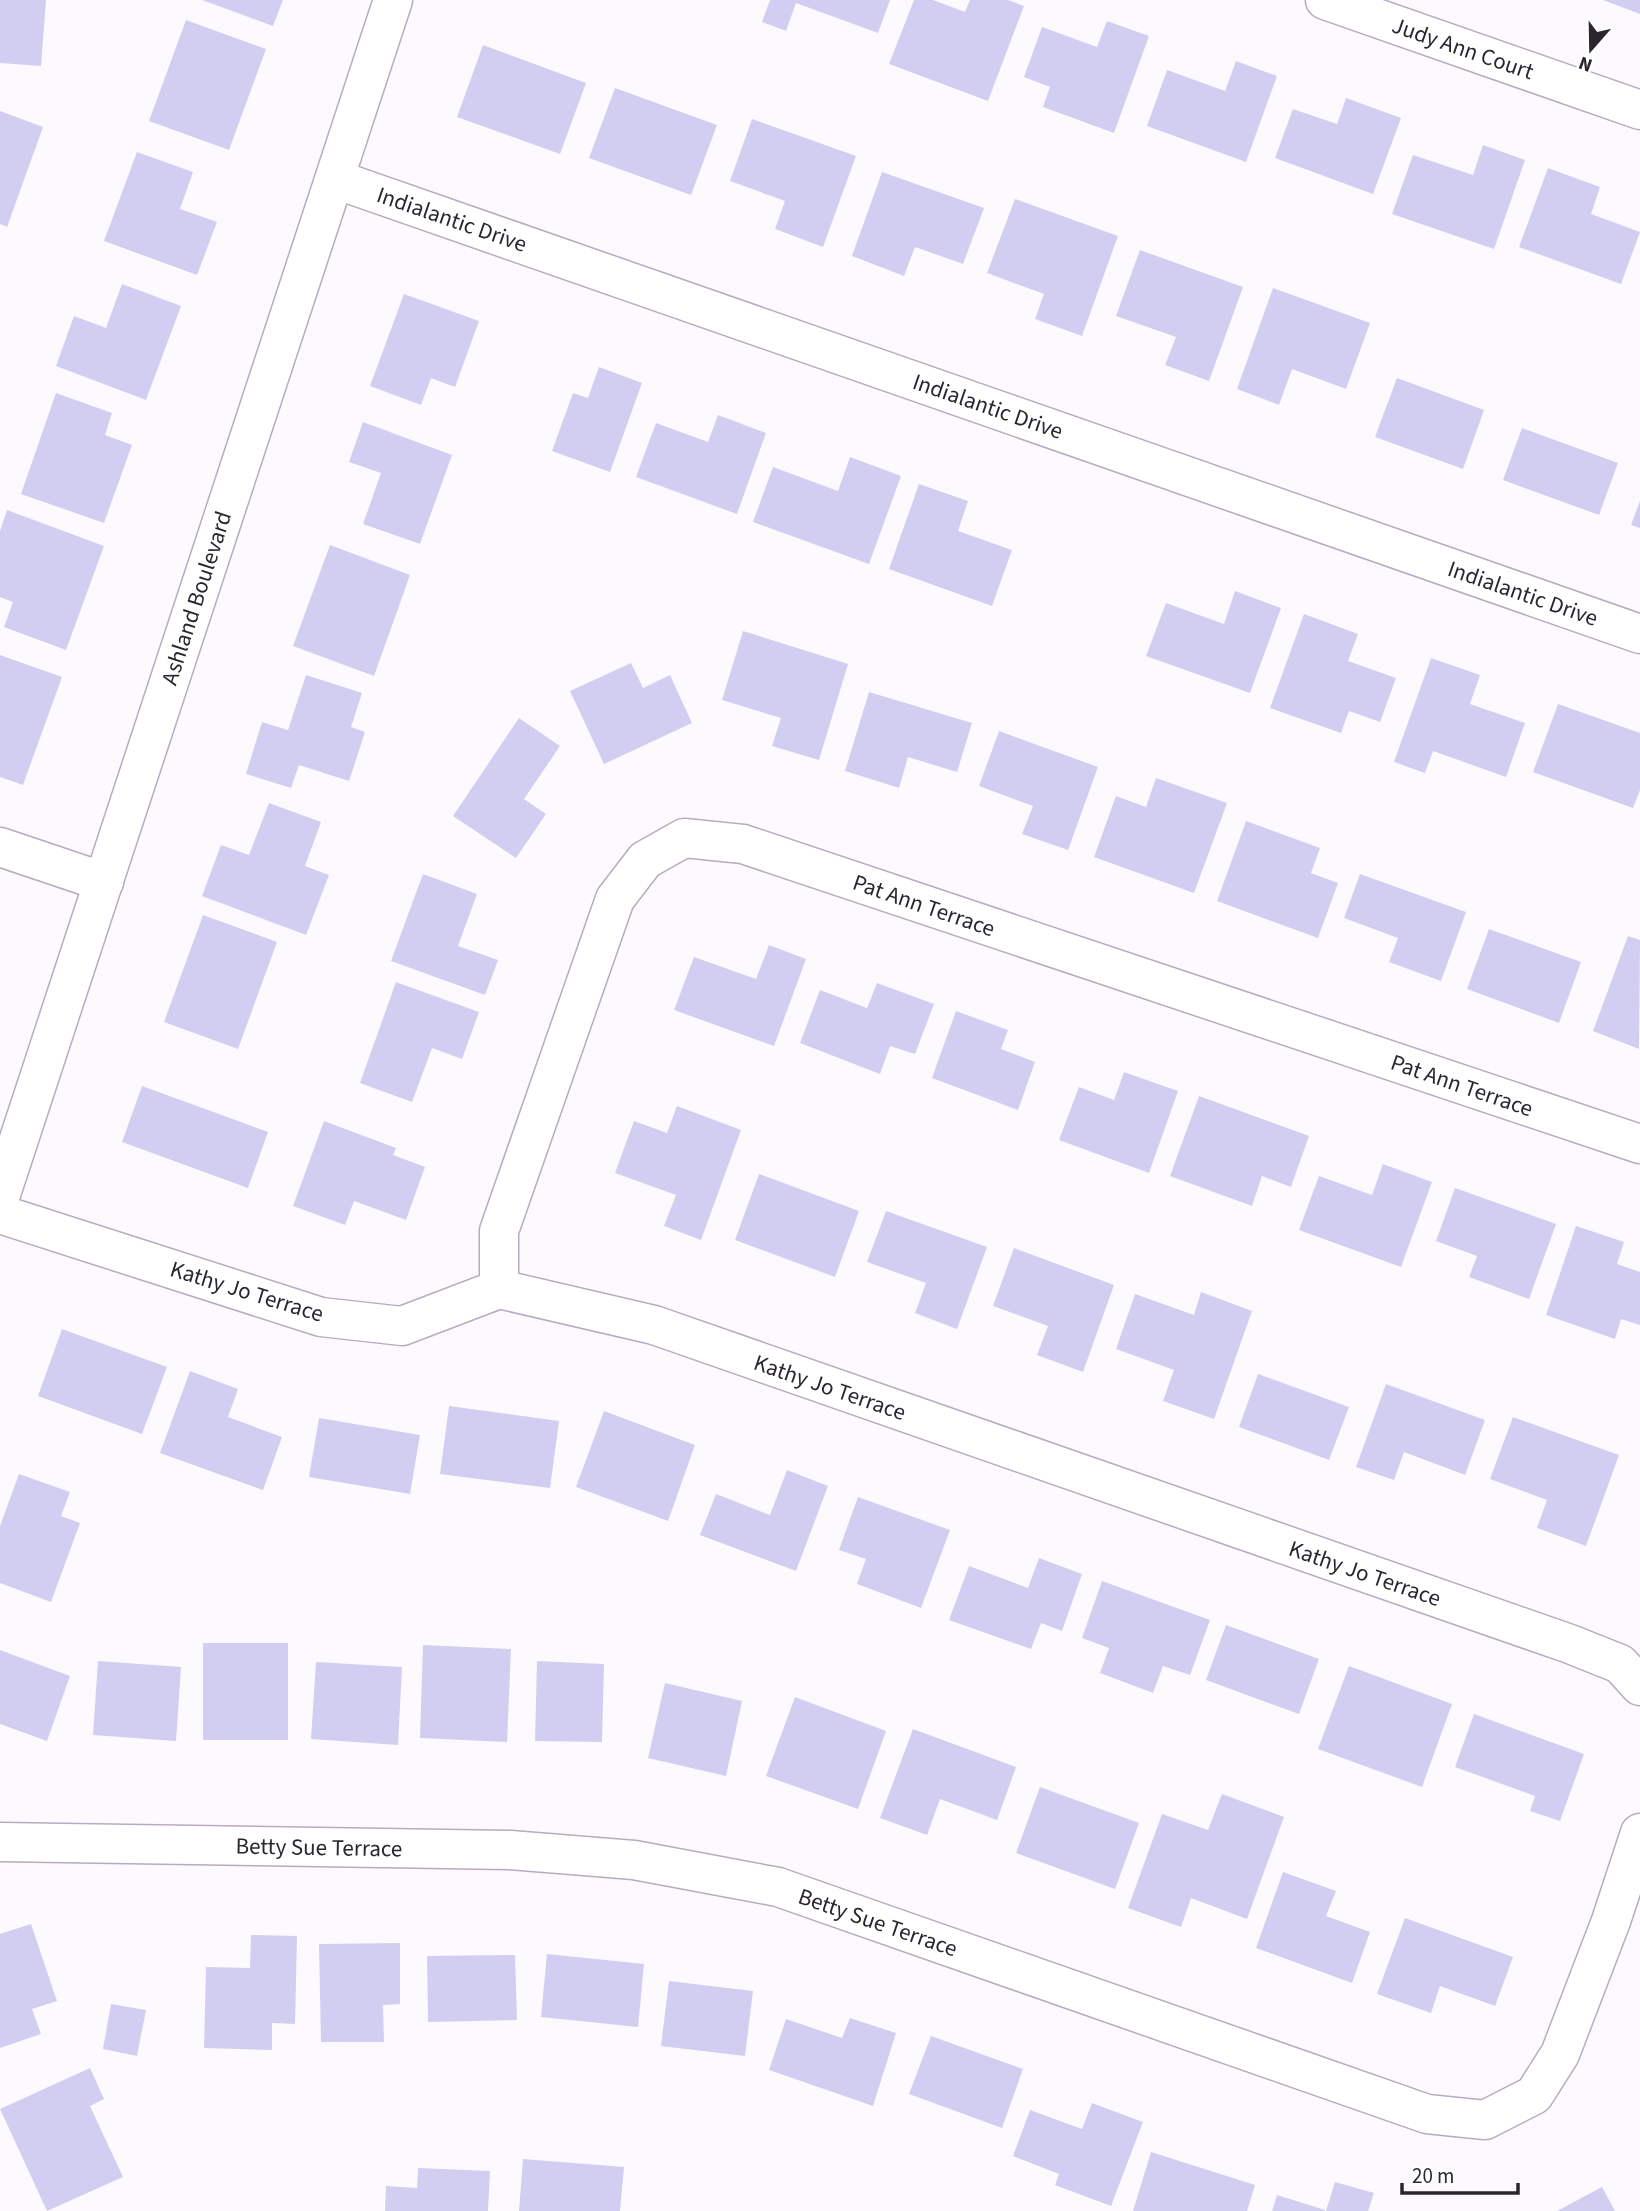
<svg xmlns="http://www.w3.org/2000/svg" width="1640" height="2211" viewBox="0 0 1640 2211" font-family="'Source Sans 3',sans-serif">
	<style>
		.building { fill: #d2cef2 }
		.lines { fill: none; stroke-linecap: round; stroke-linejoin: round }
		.street-casing { stroke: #b8abc1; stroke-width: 41 }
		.street { stroke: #fff; stroke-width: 38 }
		.labels { text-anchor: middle; stroke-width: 7; stroke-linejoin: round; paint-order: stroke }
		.street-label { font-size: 23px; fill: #2a252e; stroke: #fff }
	</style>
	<rect width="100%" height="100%" fill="#fdfaff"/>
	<!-- building -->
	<g class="building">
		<polygon points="0,0 46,0 41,66 0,63"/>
		<polygon points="202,0 283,0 273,26"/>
		<polygon points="770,0 890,0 878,33 796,3 786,31 762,22"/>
		<polygon points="914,0 933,0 965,12 970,0 1008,0 1024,6 988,101 889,64"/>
		<polygon points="1603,0 1640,0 1640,14"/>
		<polygon points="186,20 266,49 229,150 149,121"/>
		<polygon points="1107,21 1149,36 1114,133 1043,107 1050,87 1024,77 1042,27 1097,47"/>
		<polygon points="483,45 586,83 560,154 457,117"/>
		<polygon points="1236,61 1277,76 1246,162 1147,126 1167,70 1225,91"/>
		<polygon points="615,88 717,125 691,195 589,158"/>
		<polygon points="1346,98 1401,118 1373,194 1275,158 1293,109 1337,124"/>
		<polygon points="0,111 43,127 7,227 0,224"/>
		<polygon points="752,119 856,156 823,247 775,229 785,201 730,181"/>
		<polygon points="1483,145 1525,160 1494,249 1392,214 1413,155 1473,175"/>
		<polygon points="137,152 193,172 180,209 217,222 197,275 104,241"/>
		<polygon points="1548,168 1600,187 1591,214 1640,232 1621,284 1519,247"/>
		<polygon points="882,172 984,208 963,264 915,247 904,276 852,256"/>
		<polygon points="1015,199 1118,236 1082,336 1035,319 1044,294 987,273"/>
		<polygon points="1140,250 1243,287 1209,381 1165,365 1176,337 1116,316"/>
		<polygon points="122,284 181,306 146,400 56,366 74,316 106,328"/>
		<polygon points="1273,288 1370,323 1346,389 1292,369 1279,405 1237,389"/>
		<polygon points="404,294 479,321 455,387 431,378 421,405 370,386"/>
		<polygon points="599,367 642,383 610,472 552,451 573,393 588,398"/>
		<polygon points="1397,378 1484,410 1463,469 1375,437"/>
		<polygon points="56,393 112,413 105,435 132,445 104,523 21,494"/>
		<polygon points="718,415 766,433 737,514 636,477 656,423 708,442"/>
		<polygon points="363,422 452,455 420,544 363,524 381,473 349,462"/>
		<polygon points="1522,428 1618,463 1599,515 1503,480"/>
		<polygon points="850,457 901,476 869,564 753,522 773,467 838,491"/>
		<polygon points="919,484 968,501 958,531 1012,550 992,606 889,569"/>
		<polygon points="1640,501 1640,528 1631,525"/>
		<polygon points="7,510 104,546 66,650 4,627 13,602 0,597 0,531"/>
		<polygon points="330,545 410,575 374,676 293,646"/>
		<polygon points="1235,591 1281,608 1250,693 1146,656 1166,603 1224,624"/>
		<polygon points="1304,614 1358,634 1348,661 1396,678 1380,722 1349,711 1341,733 1270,708"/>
		<polygon points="743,631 848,664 819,760 772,746 781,718 722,700"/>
		<polygon points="0,655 62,677 23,785 0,777"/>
		<polygon points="1431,658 1480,675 1470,704 1525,723 1506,777 1433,751 1425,773 1394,762"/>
		<polygon points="631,663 643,688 670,675 692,723 604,764 570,691"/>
		<polygon points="306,675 362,693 351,727 365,732 349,781 299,765 291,788 246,774 262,722 288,730"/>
		<polygon points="869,692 972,723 957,772 908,757 899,788 845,771"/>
		<polygon points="1558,704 1640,733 1640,790 1633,808 1533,772"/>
		<polygon points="519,718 560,746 524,799 546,814 516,858 453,816"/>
		<polygon points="999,731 1098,767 1068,850 1022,834 1033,806 979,786"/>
		<polygon points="1156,778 1227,803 1194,893 1094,857 1116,796 1146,807"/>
		<polygon points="269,803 321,822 305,866 329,875 306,935 202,896 221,845 249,855"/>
		<polygon points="1246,821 1320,848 1311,873 1338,883 1318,938 1217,901"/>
		<polygon points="423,874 477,894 458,946 498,960 485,995 391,961"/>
		<polygon points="1360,874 1466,912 1441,981 1389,962 1398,938 1344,918"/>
		<polygon points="203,915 277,942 238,1049 164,1022"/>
		<polygon points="1489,929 1581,962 1559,1023 1467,989"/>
		<polygon points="1628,936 1640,940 1639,1049 1593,1031"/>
		<polygon points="769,945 806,959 774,1046 674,1010 694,957 756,979"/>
		<polygon points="396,982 479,1012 462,1059 432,1048 412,1102 360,1083"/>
		<polygon points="877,983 934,1004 915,1054 890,1046 880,1074 800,1043 820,990 867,1008"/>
		<polygon points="956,1011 1008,1030 1001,1049 1035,1062 1018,1110 932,1078"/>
		<polygon points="1124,1072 1178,1091 1149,1173 1059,1140 1079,1087 1114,1100"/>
		<polygon points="142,1086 268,1132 248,1188 122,1142"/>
		<polygon points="1199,1096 1309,1136 1291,1187 1262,1176 1252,1206 1170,1176"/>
		<polygon points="677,1106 741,1130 701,1240 664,1226 676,1195 615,1173 634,1121 667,1133"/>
		<polygon points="324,1121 396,1148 393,1155 425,1167 406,1220 354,1201 345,1225 293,1206"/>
		<polygon points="1383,1164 1432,1182 1401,1267 1299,1230 1319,1176 1372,1195"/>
		<polygon points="759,1174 859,1211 835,1277 735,1240"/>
		<polygon points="1455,1188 1556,1224 1529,1299 1469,1277 1477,1256 1436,1241"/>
		<polygon points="886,1211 987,1247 957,1329 915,1313 926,1283 867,1262"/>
		<polygon points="1576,1226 1624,1242 1617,1264 1640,1272 1640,1325 1621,1319 1615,1339 1546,1315"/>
		<polygon points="1014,1248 1114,1285 1083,1372 1037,1355 1048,1326 993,1306"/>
		<polygon points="1201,1292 1252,1311 1214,1419 1163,1401 1174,1370 1116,1349 1135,1294 1194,1315"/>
		<polygon points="62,1329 167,1367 142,1434 38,1396"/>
		<polygon points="190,1371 238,1389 228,1417 282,1437 263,1490 160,1453"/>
		<polygon points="1258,1374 1349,1407 1329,1460 1239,1427"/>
		<polygon points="1386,1384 1485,1420 1465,1475 1404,1452 1394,1480 1356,1467"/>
		<polygon points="449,1406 559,1421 550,1488 440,1474"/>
		<polygon points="604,1411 695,1445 668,1521 576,1487"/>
		<polygon points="1513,1417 1619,1455 1586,1546 1537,1528 1547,1500 1490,1479"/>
		<polygon points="319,1418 420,1435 410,1494 309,1477"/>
		<polygon points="787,1470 828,1486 796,1571 700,1535 716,1494 770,1515"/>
		<polygon points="19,1474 70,1492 61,1516 80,1523 51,1602 0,1583 0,1526"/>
		<polygon points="858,1497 950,1530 921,1608 857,1584 866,1559 839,1550"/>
		<polygon points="1039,1558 1082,1574 1062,1631 1041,1623 1031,1649 949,1620 969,1566 1028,1588"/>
		<polygon points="1102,1581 1210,1620 1190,1675 1163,1666 1153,1693 1100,1673 1109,1648 1082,1638"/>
		<polygon points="1226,1625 1319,1659 1299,1714 1206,1680"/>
		<rect x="203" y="1643" width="85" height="97"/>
		<polygon points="423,1645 511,1649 507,1742 420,1738"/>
		<polygon points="0,1650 70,1676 47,1741 0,1724"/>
		<polygon points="98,1661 181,1667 176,1741 93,1735"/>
		<polygon points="537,1661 604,1664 602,1742 535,1741"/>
		<polygon points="316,1662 402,1667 398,1745 311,1739"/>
		<polygon points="1349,1666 1452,1704 1422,1787 1318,1749"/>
		<polygon points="665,1683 742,1701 726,1776 648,1758"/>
		<polygon points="795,1697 886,1731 858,1809 766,1776"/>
		<polygon points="1474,1714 1584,1754 1560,1821 1530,1811 1535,1796 1455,1767"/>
		<polygon points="913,1729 1016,1767 997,1820 940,1799 927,1835 880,1818"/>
		<polygon points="1040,1787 1139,1823 1115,1889 1016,1853"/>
		<polygon points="1222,1794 1284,1817 1247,1919 1191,1898 1181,1927 1128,1908 1162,1814 1208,1830"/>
		<polygon points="1283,1872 1336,1891 1326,1916 1370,1932 1352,1983 1256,1948"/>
		<polygon points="1405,1918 1513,1957 1495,2006 1440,1986 1431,2013 1377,1994"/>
		<polygon points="31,1924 57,2001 32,2009 41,2034 0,2048 0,1934"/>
		<polygon points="251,1935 297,1936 295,2024 272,2023 272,2050 204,2048 206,1967 250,1968"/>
		<polygon points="400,1943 400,2004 383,2005 384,2042 321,2042 319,1944"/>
		<polygon points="547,1954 644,1964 638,2027 541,2017"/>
		<polygon points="515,1955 517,2020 428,2022 427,1956"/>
		<polygon points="669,1981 753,1991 745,2056 661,2046"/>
		<polygon points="111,2004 146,2010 137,2056 103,2049"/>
		<polygon points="850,2018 896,2033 873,2106 769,2070 786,2019 842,2038"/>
		<polygon points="931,2036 1023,2069 1002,2128 909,2094"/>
		<polygon points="90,2068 104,2099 90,2106 123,2177 47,2211 0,2109"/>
		<polygon points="1092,2103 1143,2122 1111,2206 1055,2185 1059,2174 1013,2156 1030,2110 1082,2129"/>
		<polygon points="1151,2152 1255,2185 1247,2211 1133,2211"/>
		<polygon points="523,2159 624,2167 620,2211 519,2211"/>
		<polygon points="418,2168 490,2171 488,2211 385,2211 386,2186 417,2188"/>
		<polygon points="1335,2182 1374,2193 1368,2211 1326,2211"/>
		<polygon points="1602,2187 1615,2211 1557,2211"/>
		<polygon points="1277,2195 1325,2210 1325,2211 1272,2211"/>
	</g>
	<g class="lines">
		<!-- street casing -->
		<g class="street-casing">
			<g id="street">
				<polyline points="1325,0 1640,110"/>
				<polyline points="335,179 1640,634"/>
				<polyline points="0,847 104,882"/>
				<polyline points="0,1197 393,0"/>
				<polyline points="0,1214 321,1317 402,1326 499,1289 654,1325 1570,1644 1620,1664 1640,1686"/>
				<polyline points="499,1289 499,1231 615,899 645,860 684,838 743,844 1640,1144"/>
				<polyline points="0,1842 510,1850 634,1860 778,1887 1427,2114 1485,2120 1534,2095 1560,2054 1611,1921 1640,1833"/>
			</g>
		</g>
		<!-- street -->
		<use href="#street" class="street"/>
	</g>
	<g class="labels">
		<!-- street labels -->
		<g class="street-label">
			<text transform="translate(1463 48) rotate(19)" y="8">Judy Ann Court</text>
			<text transform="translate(452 219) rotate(19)" y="8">Indialantic Drive</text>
			<text transform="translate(988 406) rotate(19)" y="8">Indialantic Drive</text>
			<text transform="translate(1523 593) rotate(19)" y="8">Indialantic Drive</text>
			<text transform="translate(196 598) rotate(-72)" y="8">Ashland Boulevard</text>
			<text transform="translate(924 905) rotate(19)" y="8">Pat Ann Terrace</text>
			<text transform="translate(1462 1085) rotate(19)" y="8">Pat Ann Terrace</text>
			<text transform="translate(247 1291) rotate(17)" y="8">Kathy Jo Terrace</text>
			<text transform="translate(830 1387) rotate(19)" y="8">Kathy Jo Terrace</text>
			<text transform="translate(1365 1573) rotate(19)" y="8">Kathy Jo Terrace</text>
			<text transform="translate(319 1847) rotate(1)" y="8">Betty Sue Terrace</text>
			<text transform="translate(878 1922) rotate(19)" y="8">Betty Sue Terrace</text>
		</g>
	</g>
	<!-- north arrow -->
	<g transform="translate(1591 49) rotate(200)" stroke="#ffffff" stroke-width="5" paint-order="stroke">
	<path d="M0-5L12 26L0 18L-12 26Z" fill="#2a252e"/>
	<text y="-10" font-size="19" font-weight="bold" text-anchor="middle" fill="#2a252e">N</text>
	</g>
	<!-- scale -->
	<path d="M1402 2183v10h116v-10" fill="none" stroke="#2a252e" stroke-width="3.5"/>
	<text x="1412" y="2183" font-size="21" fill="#2a252e" stroke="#ffffff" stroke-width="5" paint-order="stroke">20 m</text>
</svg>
